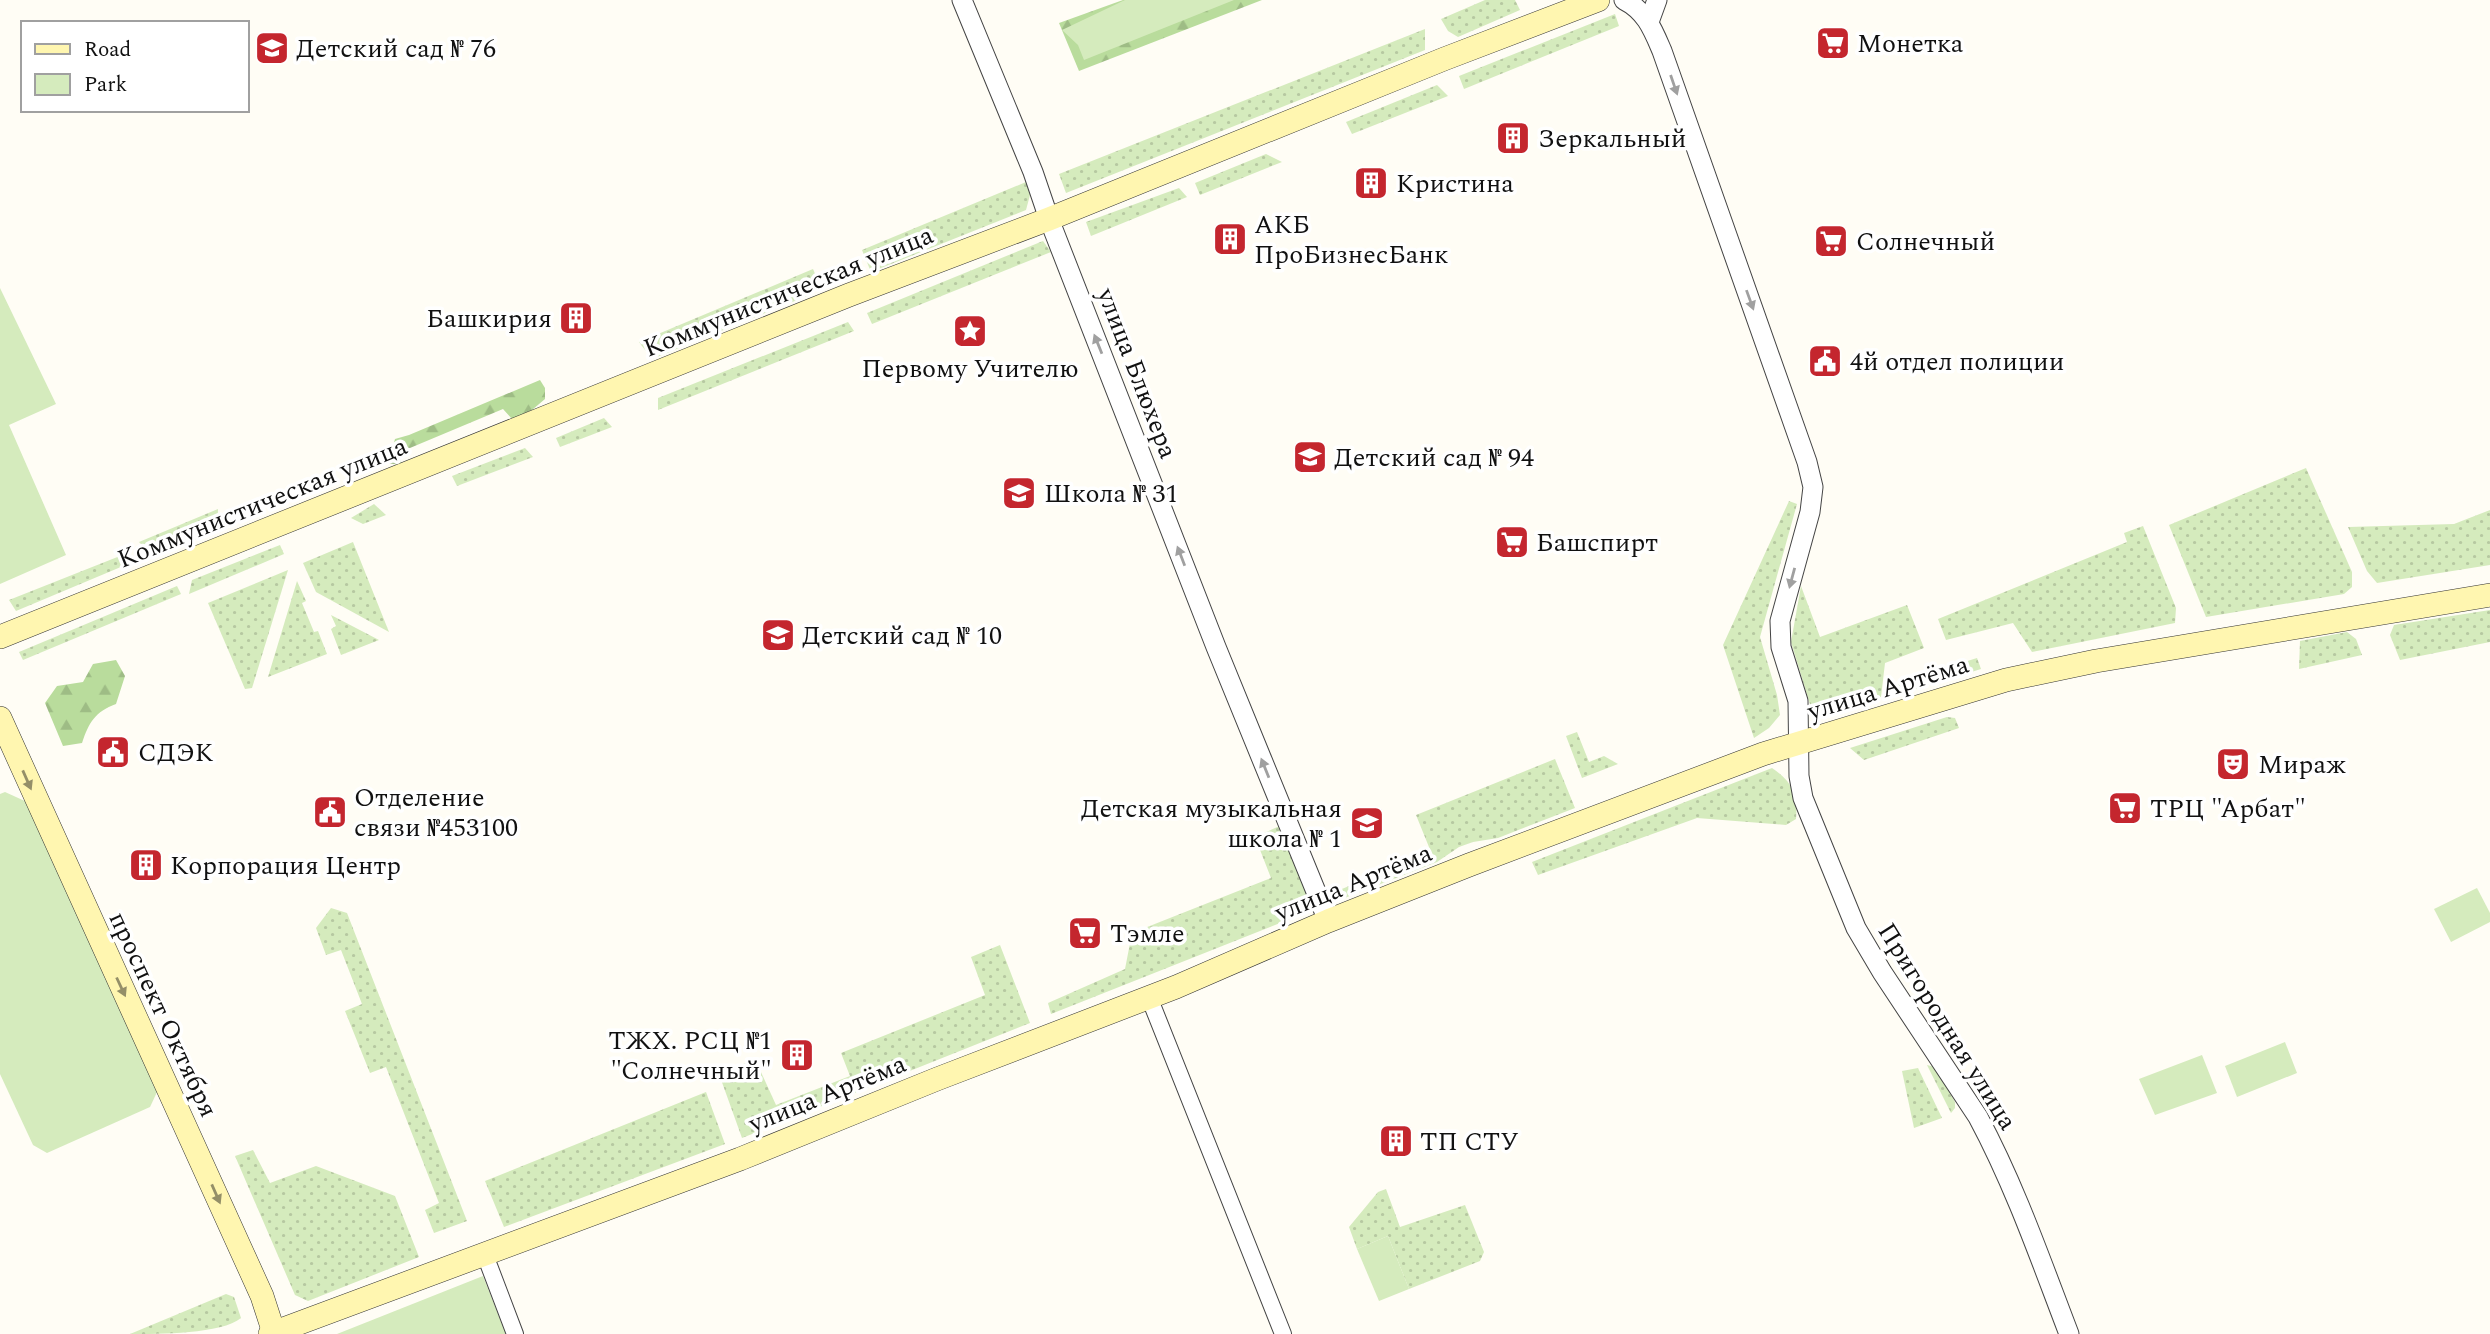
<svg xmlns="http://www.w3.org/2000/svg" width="2490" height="1334" viewBox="0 0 2490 1334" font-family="Spectral,serif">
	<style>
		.grass { fill: url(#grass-dots) }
		.forest { fill: url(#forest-firs) }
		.park { fill: #d5ebbd }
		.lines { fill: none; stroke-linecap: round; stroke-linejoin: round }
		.minor-casing { stroke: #444; stroke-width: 18 }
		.tertiary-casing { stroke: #444; stroke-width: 21 }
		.secondary-casing { stroke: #333; stroke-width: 24 }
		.minor { stroke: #fff; stroke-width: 16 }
		.tertiary { stroke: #fff; stroke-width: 19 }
		.secondary { stroke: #fff6b0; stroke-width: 23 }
		.oneway { fill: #a0a0a0 }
		.oneway2 { fill: #948f68 }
		.labels { text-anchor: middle; stroke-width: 7; stroke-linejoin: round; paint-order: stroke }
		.poi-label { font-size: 26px; fill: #111; stroke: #fff; text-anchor: start }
		.street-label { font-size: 26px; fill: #111; stroke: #fff }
	</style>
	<defs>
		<pattern id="grass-dots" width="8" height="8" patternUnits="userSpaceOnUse" patternTransform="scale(1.75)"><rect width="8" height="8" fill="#d5ebbd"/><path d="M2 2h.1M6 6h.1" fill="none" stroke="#b6c8a1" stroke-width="1.8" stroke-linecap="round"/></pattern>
		<pattern id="forest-firs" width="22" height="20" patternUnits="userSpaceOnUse" patternTransform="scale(1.75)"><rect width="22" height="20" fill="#b9dc9c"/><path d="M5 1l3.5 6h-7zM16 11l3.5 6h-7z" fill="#9ebc85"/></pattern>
	</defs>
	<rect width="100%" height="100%" fill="#fffdf5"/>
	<!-- grass -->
	<g class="grass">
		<polygon points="1485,0 1515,0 1520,10 1458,37 1448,31 1441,19"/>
		<polygon points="1615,14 1619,26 1464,89 1459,76"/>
		<polygon points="1425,29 1425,50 1066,193 1059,174"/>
		<polygon points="1437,85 1448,96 1352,134 1346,122"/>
		<polygon points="1266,154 1282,162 1200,195 1195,183"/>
		<polygon points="1026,182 1030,195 1026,210 871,272 862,250"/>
		<polygon points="1179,188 1187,197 1091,236 1086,222"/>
		<polygon points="1043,241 1051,252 872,324 867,313"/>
		<polygon points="813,269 819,283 812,294 652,359 639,342"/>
		<polygon points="848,322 854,331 658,410 658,398"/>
		<polygon points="604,418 612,427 560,447 556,438"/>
		<polygon points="525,448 533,457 457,486 452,476"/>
		<polygon points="2306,468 2352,572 2352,587 2344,594 2206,617 2169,525"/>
		<polygon points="1789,501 1797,504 1760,637 1777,695 1780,715 1769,728 1754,738 1723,645"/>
		<polygon points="374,504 386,515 363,524 351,518"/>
		<path d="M218,509C218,516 217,525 212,531C205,538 163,552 153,551C146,551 143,546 139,542Z"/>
		<polygon points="2490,510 2490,565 2377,583 2367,571 2348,527 2454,524"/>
		<polygon points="2143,526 2176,608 2175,623 2032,652 2013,623 1946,640 1938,619 2127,542 2124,533"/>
		<polygon points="353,542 389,632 316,592 303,563"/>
		<polygon points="280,545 284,554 189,594 192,580"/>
		<polygon points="125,554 129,556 130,561 128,564 16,611 9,600"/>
		<polygon points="288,570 252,688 245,689 208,603"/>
		<polygon points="297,581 306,601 302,603 314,632 318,631 327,654 268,677"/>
		<polygon points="177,586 181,594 23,660 19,652"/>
		<polygon points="1801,586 1820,637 1907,605 1924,648 1885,663 1881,697 1822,718 1812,711 1791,642"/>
		<polygon points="2490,610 2490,642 2400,660 2390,635 2394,625"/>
		<polygon points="331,615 379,640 341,655 331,629 336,626"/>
		<polygon points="2347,632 2356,639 2362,655 2299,669 2300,641"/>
		<polygon points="1977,658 1981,669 1897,695 1898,683"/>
		<polygon points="1947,717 1955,718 1959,728 1864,760 1850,748"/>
		<polygon points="1577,732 1589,762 1604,756 1618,764 1582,778 1566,736"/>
		<polygon points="1555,759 1575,808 1498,838 1473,842 1459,847 1437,862 1342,899 1337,891 1431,852 1416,815"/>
		<path d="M1772,768C1792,781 1798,795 1796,819L1786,825L1697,818L1538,875L1532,862Z"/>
		<polygon points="1284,824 1318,908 1051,1014 1048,1003 1125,969 1132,933 1271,878 1255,837"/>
		<polygon points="331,908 347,913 467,1221 434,1233 425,1210 439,1203 386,1067 370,1073 345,1011 362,1004 341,950 326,955 316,928"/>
		<polygon points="1000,945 1030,1023 742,1138 719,1074 755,1059 776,1105 850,1076 841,1053 985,995 971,957"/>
		<polygon points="1927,1065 1935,1067 1955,1102 1955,1108 1951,1113"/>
		<polygon points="1918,1068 1942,1118 1914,1128 1902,1071"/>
		<polygon points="706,1092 725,1144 504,1227 485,1181"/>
		<polygon points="253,1150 270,1183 316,1166 395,1196 419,1257 308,1301 295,1295 235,1156"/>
		<polygon points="1386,1189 1400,1227 1465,1205 1484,1252 1480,1261 1409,1289 1388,1236 1357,1249 1349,1227 1378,1192"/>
		<path d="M226,1294L234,1297L241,1318C222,1334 159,1334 130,1334Z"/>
	</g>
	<!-- forest -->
	<g class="forest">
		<polygon points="1123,0 1262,0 1079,71 1059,23"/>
		<polygon points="540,380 545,388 545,399 532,410 512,419 503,409 398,453 402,465 378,462 393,446 395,439 409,435"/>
		<path d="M116,660L125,676L116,704C95,712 89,722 82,743L63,746L45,703L57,686L83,682L93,664Z"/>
	</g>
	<!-- park -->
	<g class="park">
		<polygon points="1125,0 1234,0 1084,60 1078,45 1062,30"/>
		<polygon points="0,288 56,404 9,425 66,555 0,584"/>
		<polygon points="5,792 27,802 158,1090 150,1107 47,1153 33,1145 0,1074 0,794"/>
		<polygon points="2477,888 2490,913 2490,922 2451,942 2434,909"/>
		<polygon points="2285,1042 2297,1073 2237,1097 2225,1066"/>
		<polygon points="2202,1055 2217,1093 2155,1115 2139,1079"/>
		<polygon points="1388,1236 1409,1289 1379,1301 1357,1249"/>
		<polygon points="483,1276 506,1334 337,1334"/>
	</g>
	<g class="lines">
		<!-- minor casing -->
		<g class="minor-casing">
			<g id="minor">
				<polyline points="1149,997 1283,1334"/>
				<polyline points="485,1255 515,1334"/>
			</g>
		</g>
		<!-- tertiary casing -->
		<g class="tertiary-casing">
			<g id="tertiary">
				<polyline points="962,0 1033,172 1049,219 1216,647 1328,921"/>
				<path d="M1624,0C1646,11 1653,30 1662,51L1807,462L1813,487L1810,512L1780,621L1781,647L1798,701L1799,776L1803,798L1856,928L1882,972L1978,1117C2015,1186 2041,1261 2069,1334"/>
				<polyline points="1649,22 1657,0"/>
			</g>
		</g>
		<!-- secondary casing -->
		<g class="secondary-casing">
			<g id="secondary">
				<polyline points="0,637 849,295 1049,219 1444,59 1598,0"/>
				<polyline points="0,718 262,1296 274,1333"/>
				<polyline points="270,1334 740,1159 937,1079 1176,987 1328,921 1469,865 1763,754 2006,680 2096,661 2490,595"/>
			</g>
		</g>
		<!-- minor -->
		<use href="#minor" class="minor"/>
		<!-- tertiary -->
		<use href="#tertiary" class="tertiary"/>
		<!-- secondary -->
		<use href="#secondary" class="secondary"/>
	</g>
	<!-- one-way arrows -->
	<defs><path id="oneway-solid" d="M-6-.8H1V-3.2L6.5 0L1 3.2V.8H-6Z" transform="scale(1.75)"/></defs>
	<g class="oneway">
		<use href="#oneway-solid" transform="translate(1674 85) rotate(71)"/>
		<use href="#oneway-solid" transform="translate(1750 300) rotate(70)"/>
		<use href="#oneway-solid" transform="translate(1098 344) rotate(-112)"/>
		<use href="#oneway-solid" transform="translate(1181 556) rotate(-111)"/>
		<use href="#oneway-solid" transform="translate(1792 578) rotate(105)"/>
		<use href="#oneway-solid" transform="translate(1265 768) rotate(-112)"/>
	</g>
	<g class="oneway2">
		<use href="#oneway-solid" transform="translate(27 780) rotate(66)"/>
		<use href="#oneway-solid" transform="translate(121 987) rotate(65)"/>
		<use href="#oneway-solid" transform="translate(216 1194) rotate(66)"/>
	</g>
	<!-- icons -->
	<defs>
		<g id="supermarket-square" transform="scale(1.75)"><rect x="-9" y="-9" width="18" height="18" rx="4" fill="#c4262e" stroke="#fff"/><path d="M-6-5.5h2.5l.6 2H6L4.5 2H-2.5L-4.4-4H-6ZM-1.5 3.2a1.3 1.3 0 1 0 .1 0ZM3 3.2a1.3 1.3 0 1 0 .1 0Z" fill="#fff"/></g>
		<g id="school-square" transform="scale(1.75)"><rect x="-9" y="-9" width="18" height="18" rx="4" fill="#c4262e" stroke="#fff"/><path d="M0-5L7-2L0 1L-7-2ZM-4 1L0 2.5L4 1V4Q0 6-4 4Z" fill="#fff"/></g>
		<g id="building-square" transform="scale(1.75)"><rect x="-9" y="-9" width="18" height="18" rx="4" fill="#c4262e" stroke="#fff"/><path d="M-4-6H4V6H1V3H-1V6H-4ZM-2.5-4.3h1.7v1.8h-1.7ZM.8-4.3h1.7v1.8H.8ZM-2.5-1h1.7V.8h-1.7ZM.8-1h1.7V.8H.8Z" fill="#fff"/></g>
		<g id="sight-square" transform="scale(1.75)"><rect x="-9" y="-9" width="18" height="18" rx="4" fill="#c4262e" stroke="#fff"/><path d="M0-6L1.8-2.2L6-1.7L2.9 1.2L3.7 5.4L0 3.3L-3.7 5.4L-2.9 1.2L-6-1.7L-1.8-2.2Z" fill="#fff"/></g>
		<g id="civic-square" transform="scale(1.75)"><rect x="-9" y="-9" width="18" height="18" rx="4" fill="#c4262e" stroke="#fff"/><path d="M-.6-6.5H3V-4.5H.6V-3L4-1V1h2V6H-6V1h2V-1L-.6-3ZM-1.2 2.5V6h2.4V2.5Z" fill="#fff"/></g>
		<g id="theatre-square" transform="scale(1.75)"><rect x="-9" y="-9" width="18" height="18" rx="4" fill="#c4262e" stroke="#fff"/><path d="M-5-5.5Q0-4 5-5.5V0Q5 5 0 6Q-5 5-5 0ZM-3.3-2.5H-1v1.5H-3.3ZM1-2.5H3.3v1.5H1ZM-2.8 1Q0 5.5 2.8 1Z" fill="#fff"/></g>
	</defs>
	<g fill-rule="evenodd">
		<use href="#supermarket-square" x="1833" y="43"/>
		<use href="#school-square" x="272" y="48"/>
		<use href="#building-square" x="1513" y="138"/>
		<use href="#building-square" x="1371" y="183"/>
		<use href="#building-square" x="1230" y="239"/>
		<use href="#supermarket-square" x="1831" y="241"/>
		<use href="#building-square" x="576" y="318"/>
		<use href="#sight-square" x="970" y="331"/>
		<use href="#civic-square" x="1825" y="361"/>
		<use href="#school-square" x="1310" y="457"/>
		<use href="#school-square" x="1019" y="493"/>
		<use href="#supermarket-square" x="1512" y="542"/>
		<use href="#school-square" x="778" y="635"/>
		<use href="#civic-square" x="113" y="752"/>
		<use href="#theatre-square" x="2233" y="764"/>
		<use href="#supermarket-square" x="2125" y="808"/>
		<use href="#civic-square" x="330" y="812"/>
		<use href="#school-square" x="1367" y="823"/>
		<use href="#building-square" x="146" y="865"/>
		<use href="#supermarket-square" x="1085" y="933"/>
		<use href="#building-square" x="797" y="1055"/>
		<use href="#building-square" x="1396" y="1141"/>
	</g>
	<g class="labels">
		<!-- poi labels -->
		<g class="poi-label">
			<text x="1857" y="52">Монетка</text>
			<text x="296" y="57">Детский сад № 76</text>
			<text x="1538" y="147">Зеркальный</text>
			<text x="1396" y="192">Кристина</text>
			<text x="1254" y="233">АКБ<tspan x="1254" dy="30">ПроБизнесБанк</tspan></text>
			<text x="1856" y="250">Солнечный</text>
			<text x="552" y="327" text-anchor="end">Башкирия</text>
			<text x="1850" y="370">4й отдел полиции</text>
			<text x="970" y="377" text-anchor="middle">Первому Учителю</text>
			<text x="1334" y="466">Детский сад № 94</text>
			<text x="1044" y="502">Школа № 31</text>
			<text x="1536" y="551">Башспирт</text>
			<text x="802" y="644">Детский сад № 10</text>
			<text x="138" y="761">СДЭК</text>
			<text x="2258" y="773">Мираж</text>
			<text x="354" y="806">Отделение<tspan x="354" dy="30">связи №453100</tspan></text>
			<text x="1342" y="817" text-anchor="end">Детская музыкальная<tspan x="1342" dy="30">школа № 1</tspan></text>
			<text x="2150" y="817">ТРЦ "Арбат"</text>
			<text x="170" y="874">Корпорация Центр</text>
			<text x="1110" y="942">Тэмле</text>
			<text x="772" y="1049" text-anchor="end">ТЖХ. РСЦ №1<tspan x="772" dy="30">"Солнечный"</tspan></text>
			<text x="1420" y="1150">ТП СТУ</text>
		</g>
		<!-- street labels -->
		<g class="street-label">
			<text transform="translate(788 291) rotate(-22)" y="9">Коммунистическая улица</text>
			<text transform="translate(1138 373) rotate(69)" y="9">улица Блюхера</text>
			<text transform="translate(262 502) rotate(-22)" y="9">Коммунистическая улица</text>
			<text transform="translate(1888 687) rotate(-17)" y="9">улица Артёма</text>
			<text transform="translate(1353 882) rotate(-22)" y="9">улица Артёма</text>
			<text transform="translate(164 1014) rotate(65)" y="9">проспект Октября</text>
			<text transform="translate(1948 1026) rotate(58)" y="9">Пригородная улица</text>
			<text transform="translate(827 1093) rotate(-22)" y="9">улица Артёма</text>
		</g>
	</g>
	<!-- legend -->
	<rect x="21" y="21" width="228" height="91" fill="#ffffff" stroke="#a0a0a0" stroke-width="2"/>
	<rect x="35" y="44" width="35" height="10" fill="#fff6b0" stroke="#a0a0a0" stroke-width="2"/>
	<text x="84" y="56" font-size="21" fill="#111111">Road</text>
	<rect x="35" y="74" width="35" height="21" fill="#d5ebbd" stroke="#a0a0a0" stroke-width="2"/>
	<text x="84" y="91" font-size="21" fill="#111111">Park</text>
</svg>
